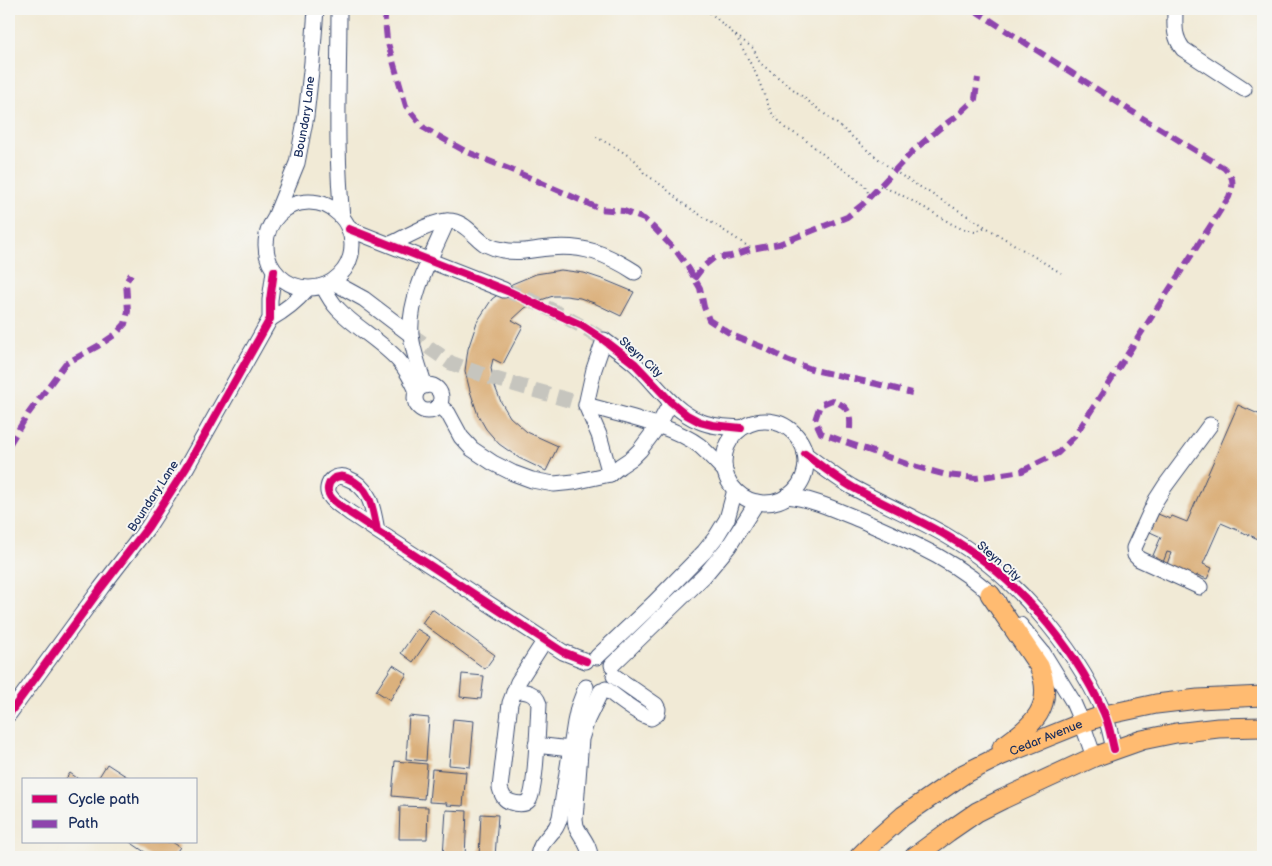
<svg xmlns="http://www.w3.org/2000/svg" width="1272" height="866" viewBox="0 0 1272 866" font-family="'Balsamiq Sans',sans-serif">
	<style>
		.building { fill: #dbb17d }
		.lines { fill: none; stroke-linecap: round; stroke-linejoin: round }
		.minor-tunnel { stroke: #c6c5be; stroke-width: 15; stroke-dasharray: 15 8; stroke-linecap: butt }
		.minor-casing { stroke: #3b4b70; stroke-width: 17 }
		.major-casing { stroke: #3b4b70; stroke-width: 21 }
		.path { stroke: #3b4b70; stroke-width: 2; stroke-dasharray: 1 4; stroke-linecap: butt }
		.minor { stroke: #fff; stroke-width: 15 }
		.major { stroke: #ffbb71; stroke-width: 19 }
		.quiet { stroke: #8e44ad; stroke-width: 6; stroke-dasharray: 12 6; stroke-linecap: butt }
		.cycleway-casing { stroke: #f6f6f2; stroke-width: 11 }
		.cycleway { stroke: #d6006c; stroke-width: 8 }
		.labels { text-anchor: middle; stroke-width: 4; stroke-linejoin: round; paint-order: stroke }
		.street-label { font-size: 12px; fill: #1b2f5e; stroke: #f6f6f2 }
	</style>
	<rect width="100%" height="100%" fill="#f6f6f2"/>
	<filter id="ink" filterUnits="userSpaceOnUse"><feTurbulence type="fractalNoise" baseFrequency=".02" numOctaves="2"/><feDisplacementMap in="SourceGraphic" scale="10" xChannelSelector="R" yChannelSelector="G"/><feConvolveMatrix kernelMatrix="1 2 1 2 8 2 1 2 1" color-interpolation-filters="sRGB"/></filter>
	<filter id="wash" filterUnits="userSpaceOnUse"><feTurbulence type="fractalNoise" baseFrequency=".0096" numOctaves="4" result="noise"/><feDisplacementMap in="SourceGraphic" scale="20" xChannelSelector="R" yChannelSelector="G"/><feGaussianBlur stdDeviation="1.12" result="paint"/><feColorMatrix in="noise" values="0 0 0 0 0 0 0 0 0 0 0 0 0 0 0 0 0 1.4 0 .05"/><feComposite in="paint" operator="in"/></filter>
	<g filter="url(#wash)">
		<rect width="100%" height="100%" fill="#f1ead6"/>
		<g id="blocks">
			<!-- building -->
			<g class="building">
				<polygon points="561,270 584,273 605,280 634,292 621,316 594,303 580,298 566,296 553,296 541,300 525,308 512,320 523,326 503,364 493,359 491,368 494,384 501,402 510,417 527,432 558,446 546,471 519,458 499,444 486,429 478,415 470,391 465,371 468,349 477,322 492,299 512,284 536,274"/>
				<polygon points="1238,405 1263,416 1263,541 1221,523 1203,564 1212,568 1207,579 1197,575 1195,580 1166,567 1171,553 1167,552 1162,565 1151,560 1161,537 1150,532 1158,514 1170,519 1172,516 1187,522"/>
				<polygon points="432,609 495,655 485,669 422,623"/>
				<polygon points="417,629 430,637 413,662 401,653"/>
				<polygon points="393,665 407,674 390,700 376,691"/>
				<polygon points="462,674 484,676 481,699 460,697"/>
				<polygon points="409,716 429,718 426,761 406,759"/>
				<polygon points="453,719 474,721 470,767 449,765"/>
				<polygon points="395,761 427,764 424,799 392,796"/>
				<polygon points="107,764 132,780 97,780"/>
				<polygon points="432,769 466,772 463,806 446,805 447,803 429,802"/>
				<polygon points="70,773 80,780 65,780"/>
				<polygon points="400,806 428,807 427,839 399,839"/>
				<polygon points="446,810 467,811 465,857 443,856"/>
				<polygon points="481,814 498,815 495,857 479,857"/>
				<polygon points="130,842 172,842 180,847 173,857 152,857"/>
			</g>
		</g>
	</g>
	<g filter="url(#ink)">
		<use href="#blocks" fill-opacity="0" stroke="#3b4b70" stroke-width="1"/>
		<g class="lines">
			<!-- minor-tunnel -->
			<g class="minor-tunnel">
				<path d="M504,290C539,302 573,320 604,340"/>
				<polyline points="410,334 451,363 492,378 586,405"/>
			</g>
			<!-- minor casing -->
			<g class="minor-casing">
				<g id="minor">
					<path d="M339,9C339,78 335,149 342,217"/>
					<path d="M1175,9C1175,25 1173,36 1183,49L1244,89"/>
					<circle cx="309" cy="245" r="43"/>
					<path id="s1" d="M275,217L297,163L306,116L312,62L316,9"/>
					<polyline points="349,229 504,290"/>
					<path d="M391,244C404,238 433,221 447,221C464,220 473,236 485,244C491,247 497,249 503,250C519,254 534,249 549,248C583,244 607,254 635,272"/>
					<polyline points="333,282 364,299 410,334"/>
					<path d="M323,286C327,294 331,302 338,309C356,328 381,341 399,361C407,370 412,380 417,391"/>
					<path d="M270,319C286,310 296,302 307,289"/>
					<circle cx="428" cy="398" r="13"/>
					<path d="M425,386C420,371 412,349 411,334C408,297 433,254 447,221"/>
					<polyline points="439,405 448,413 461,437 472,449 493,463 513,473 532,480 554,484 574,482 610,474 620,466 632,458 640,450 658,426 671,402"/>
					<path d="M586,405C620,415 673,425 700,446C709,454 717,463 725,471"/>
					<circle cx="765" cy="462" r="41"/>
					<path d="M805,454C820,465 835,477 852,487C883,504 916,518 947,536C1012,573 1073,644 1104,713C1109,724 1111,737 1114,749"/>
					<path d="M610,474L599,435L586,405L594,369L604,340C614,348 625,355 635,364C656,383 672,410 699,421C712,427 727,427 741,428"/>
					<path d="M787,496C814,499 838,511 863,521C911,542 961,563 998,601"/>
					<path d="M377,531C373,509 371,487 347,478C343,476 337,476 333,479C328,483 326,491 330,496C334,503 344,508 350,513C363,521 375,530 388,538C446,576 505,614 563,652L586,661"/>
					<polyline points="1200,587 1139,559 1135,555 1134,548 1156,500 1165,486 1210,425"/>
					<polyline points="1020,625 1043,653 1072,700 1082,723 1094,757"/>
					<polyline points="597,657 654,603 704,552 716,537 727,519 735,490"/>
					<polyline points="612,665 704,576 729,546 757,502"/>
					<path d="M606,689C616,697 638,715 651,718L657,714L658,709L656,705L614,676"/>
					<path d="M514,691C526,691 535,692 539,704C538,720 536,791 529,800C525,805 517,804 511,802C504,800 502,795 500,788L510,703L518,682L545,640"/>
					<polyline points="9,714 101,588 148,527 186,468 270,319 270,300 274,271"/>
					<polyline points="536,745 570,749"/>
					<path d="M538,857C539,845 545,841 552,832C557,828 558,823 560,817L575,722L578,708L586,687"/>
					<path d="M590,857C590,845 581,837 576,826L575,819L581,739L587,720L601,691"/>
				</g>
			</g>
			<!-- major casing -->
			<g class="major-casing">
				<g id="major">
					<path d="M990,594L1039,666C1056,707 1033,725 1002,747"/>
					<path id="s2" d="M859,857L877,839L903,816L964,774L1000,756L1082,723L1105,715L1156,704L1198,699L1263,696"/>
					<polyline points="914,857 948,832 977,812 1003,799 1094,757 1142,740 1176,733 1218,728 1263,727"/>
				</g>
			</g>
			<!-- path -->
			<g class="path">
				<polyline points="706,9 734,34 753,48 760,63 841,127 866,149 894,171 1061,273"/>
				<polyline points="736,36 756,74 771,112 785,128 803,138 835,164 854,176 865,186 870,197"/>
				<polyline points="596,137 620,150 636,161 644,173 664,187 682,203 752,249"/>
				<polyline points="880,186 898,193 932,212 950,223 962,229 975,232 985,227"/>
			</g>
			<!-- minor -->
			<use href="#minor" class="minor"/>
			<!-- major -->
			<use href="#major" class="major"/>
			<!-- quiet -->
			<g class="quiet">
				<polyline points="384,9 387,40 406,106 424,128 465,151 533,179 600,209 624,211 644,219 655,229 677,252 689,269 700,288 704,307 709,320 734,336 765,348 787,360 814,370 877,384 912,393"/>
				<polyline points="694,279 704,266 714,258 731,256 752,249 779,244 847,217 863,204 913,151 940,128 958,115 975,99 978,78"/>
				<path d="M850,429C851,411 848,407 832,400L820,405L815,420L821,433L848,443L910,465L946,475L976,478L1022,471L1058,453L1074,437L1229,197C1234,183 1235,179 1224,168L1123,106L973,9"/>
				<polyline points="9,445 28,414 65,364 98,346 116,334 125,324 128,311 126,282 131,274"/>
			</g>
			<!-- cycleway casing -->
			<g class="cycleway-casing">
				<g id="cycleway">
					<polyline points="349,229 510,292 581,325 604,340 635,364 671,402 687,415 700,422 712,425 741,428"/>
					<path d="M805,454C820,465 835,477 852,487C883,504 916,518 947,536C1012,573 1073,644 1104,713C1109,724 1111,737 1114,749"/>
					<path d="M377,531C373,509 371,487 347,478C343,476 337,476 333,479C328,483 326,491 330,496C334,503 344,508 350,513C363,521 375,530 388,538C446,576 505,614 563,652L586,661"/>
					<polyline points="9,714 101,588 148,527 186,468 270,319 270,300 274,271"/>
				</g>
			</g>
			<!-- cycleway -->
			<use href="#cycleway" class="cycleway"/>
		</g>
	</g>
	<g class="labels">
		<!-- street labels -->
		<g class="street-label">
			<text dy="4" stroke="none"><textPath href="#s1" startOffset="105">Boundary Lane</textPath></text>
			<text transform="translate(641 357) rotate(42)" y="4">Steyn City</text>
			<text transform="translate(153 496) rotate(-57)" y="4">Boundary Lane</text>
			<text transform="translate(999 561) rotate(41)" y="4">Steyn City</text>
			<text dy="4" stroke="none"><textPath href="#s2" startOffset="224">Cedar Avenue</textPath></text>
		</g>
	</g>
	<!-- margin -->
	<rect width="1272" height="866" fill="none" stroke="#f6f6f2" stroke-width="30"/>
	<!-- legend -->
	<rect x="22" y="778" width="175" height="65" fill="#f6f6f2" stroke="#9ea6b7"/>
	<rect x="32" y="795" width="25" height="8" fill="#d6006c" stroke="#9ea6b7"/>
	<text x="68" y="804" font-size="15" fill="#1b2f5e">Cycle path</text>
	<rect x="32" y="820" width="25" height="8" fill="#8e44ad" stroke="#9ea6b7"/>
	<text x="68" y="828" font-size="15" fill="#1b2f5e">Path</text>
</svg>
